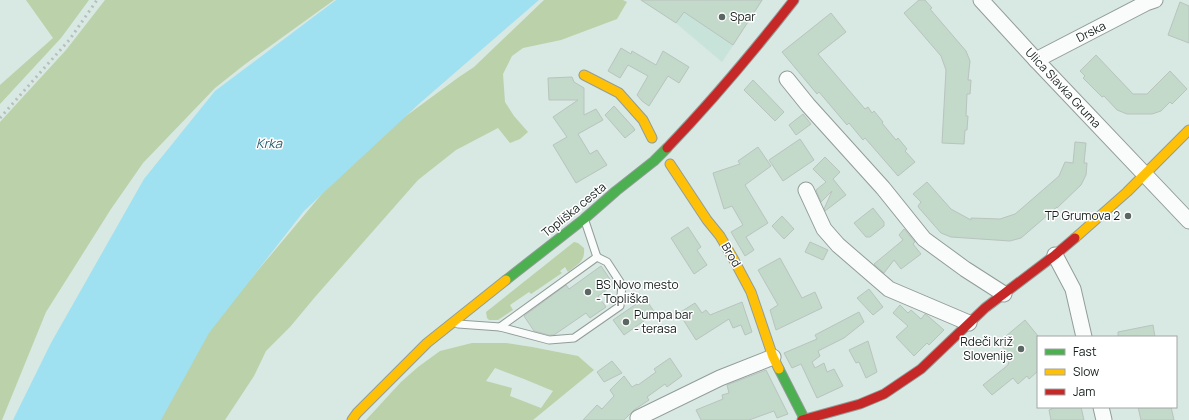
<svg xmlns="http://www.w3.org/2000/svg" width="1189" height="420" viewBox="0 0 1189 420" font-family="Manrope,sans-serif">
	<style>
		.built { fill: #c7e3da }
		.green { fill: #bbd1aa; fill-rule: evenodd }
		.water { fill: #9fe0f1 }
		.building { fill: #c3d9ca; stroke: #b9c4bf }
		.lines { fill: none; stroke-linecap: round; stroke-linejoin: round }
		.lane-casing { stroke: #929d99; stroke-width: 9 }
		.street-casing { stroke: #929d99; stroke-width: 17 }
		.fast-casing { stroke: #929d99; stroke-width: 11 }
		.slow-casing { stroke: #929d99; stroke-width: 11 }
		.jam-casing { stroke: #929d99; stroke-width: 11 }
		.lane { stroke: #f9fcfb; stroke-width: 7 }
		.street { stroke: #f9fcfb; stroke-width: 15 }
		.fast { stroke: #4caf50; stroke-width: 9 }
		.slow { stroke: #ffc107; stroke-width: 9 }
		.jam { stroke: #c62828; stroke-width: 9 }
		.rail { stroke: #b9bdbb; stroke-width: 3; stroke-dasharray: 2 4; stroke-linecap: butt }
		.poi-dot { fill: #5b6763; stroke: #fff; stroke-width: 1.5 }
		.labels { text-anchor: middle; stroke-width: 3; stroke-linejoin: round; paint-order: stroke }
		.poi-label { font-size: 12px; fill: #17211e; stroke: #fff; text-anchor: start }
		.street-label { font-size: 12px; fill: #17211e; stroke: #fff }
		.water-label { font-size: 13px; font-style: italic; fill: #2d5e6d; stroke: #fff }
	</style>
	<rect width="100%" height="100%" fill="#d8e8e2"/>
	<!-- built -->
	<polygon class="built" points="640,0 763,0 722,62 676,23"/>
	<!-- green -->
	<g class="green">
		<polygon points="26,0 89,0 61,38 0,104 0,85 53,38"/>
		<polygon points="105,0 334,0 244,65 215,88 143,163 111,209 46,312 2,420 0,420 0,122 66,50"/>
		<polygon points="544,0 623,0 627,2 617,19 561,40 523,48 512,56 503,74 505,102 514,116 528,132 520,139 510,143 498,128 456,150 418,180 315,297 290,327 266,351 254,376 225,420 160,420 195,350 229,305 357,152 459,77 474,67"/>
		<path d="M574,242L578,243L584,248C585,262 579,263 568,272L565,267L560,271L562,273L531,294L529,292L510,305L513,310L498,320H489L487,318L486,312Z"/>
		<path d="M472,343H506L532,347L578,356L594,370L533,420H366L401,382L418,367L440,351ZM495,368L524,379L553,391L541,408L510,396L512,388L486,381Z"/>
	</g>
	<!-- water -->
	<polygon class="water" points="336,0 539,0 420,103 304,211 209,333 161,420 13,420 51,343 144,179 215,91"/>
	<!-- building -->
	<g class="building">
		<polygon points="641,0 762,0 733,45 684,12 676,23"/>
		<polygon points="919,0 925,0 932,8 930,9 966,51 970,61 968,80 971,80 970,94 967,94 966,116 968,116 967,130 965,130 964,144 942,143 946,70 941,56 904,13"/>
		<polygon points="1180,2 1189,6 1189,43 1168,35"/>
		<polygon points="831,13 846,32 818,54 865,109 868,107 872,113 874,111 883,122 882,123 896,140 898,138 907,149 905,151 915,162 898,176 865,138 863,140 849,123 847,125 819,92 817,94 782,52"/>
		<polygon points="621,48 631,54 632,51 656,65 663,51 689,67 679,83 668,76 649,106 642,101 637,95 648,76 628,65 620,78 608,71"/>
		<polygon points="1096,55 1133,94 1147,94 1170,71 1187,89 1172,104 1170,102 1161,111 1152,114 1127,114 1117,110 1104,96 1102,97 1083,78 1085,76 1080,71"/>
		<polygon points="572,77 574,82 584,88 584,115 596,109 603,120 578,134 590,154 597,150 607,165 576,183 553,145 567,137 553,117 578,100 549,100 548,78"/>
		<polygon points="753,80 784,112 775,121 744,90"/>
		<polygon points="614,106 633,127 635,130 625,138 605,115"/>
		<polygon points="803,114 811,124 796,135 789,125"/>
		<polygon points="800,139 814,160 783,181 769,160"/>
		<polygon points="1075,142 1086,143 1084,163 1087,163 1086,175 1081,185 1057,208 1057,207 1021,238 1010,241 951,237 941,233 919,208 918,206 921,202 913,194 927,182 951,209 971,220 971,218 1000,219 1015,214 1021,209 1059,176 1065,162 1073,163"/>
		<polygon points="758,147 771,166 745,185 768,223 746,237 754,250 745,256 731,232 743,225 732,206 724,209 713,173 740,164 738,161"/>
		<polygon points="825,157 840,172 833,179 846,195 825,211 824,209 832,191 821,202 816,190 826,182 813,169"/>
		<polygon points="873,208 884,222 884,226 870,237 866,237 854,223"/>
		<polygon points="782,216 794,229 784,239 772,226"/>
		<polygon points="688,227 701,247 697,250 707,265 694,274 671,238"/>
		<polygon points="904,229 915,242 913,244 921,254 901,269 894,260 884,273 874,264 903,240 899,235"/>
		<polygon points="810,242 828,250 823,260 805,252"/>
		<polygon points="780,258 802,298 815,292 822,308 776,330 770,310 778,305 758,270"/>
		<polygon points="601,266 614,285 598,296 606,307 590,318 586,313 554,335 549,335 534,331 524,316 566,285 569,289"/>
		<polygon points="869,289 883,307 873,315 857,298"/>
		<polygon points="645,298 655,313 624,335 613,320"/>
		<polygon points="742,302 752,332 745,335 741,325 733,328 729,319 696,340 679,313 695,303 702,313 706,310 710,315"/>
		<polygon points="900,305 908,313 911,310 921,319 925,314 928,316 944,330 929,345 927,343 914,356 896,337 908,326 893,313"/>
		<polygon points="859,312 864,322 844,338 818,351 820,356 812,362 815,368 824,363 827,372 834,369 843,386 817,398 801,364 792,368 784,353 817,339 815,335"/>
		<polygon points="1025,320 1038,336 1038,371 1029,379 1027,376 1018,384 1013,378 992,395 983,385 1008,365 1010,356 999,342"/>
		<polygon points="1153,325 1155,337 1118,337 1118,332"/>
		<polygon points="868,341 877,372 866,378 859,362 856,363 849,350"/>
		<polygon points="670,358 682,376 667,387 665,384 647,397 649,400 634,410 624,420 583,420 597,405 602,409 614,396 610,390 624,376 632,387 637,384 638,385 656,372 654,369"/>
		<polygon points="612,361 622,373 604,382 597,372"/>
		<polygon points="766,370 788,414 777,418 774,411 749,420 701,420 696,410 723,399 722,395 729,393 727,385"/>
		<polygon points="1052,407 1081,407 1084,420 1051,420 1049,410 1052,409"/>
		<polygon points="1138,407 1171,407 1174,420 1141,420"/>
	</g>
	<g class="lines">
		<!-- lane casing -->
		<g class="lane-casing">
			<g id="lane">
				<polyline points="458,324 500,327 597,257 585,221"/>
				<polyline points="500,327 549,340 574,338 620,306 622,285 607,262 597,257"/>
			</g>
		</g>
		<!-- street casing -->
		<g class="street-casing">
			<g id="street">
				<polyline points="981,0 1036,60 1189,221"/>
				<polyline points="1036,60 1146,3 1155,0"/>
				<polyline points="787,79 808,105 883,188 924,239 965,269 1004,294"/>
				<polyline points="806,190 824,229 838,245 889,289 969,323"/>
				<polyline points="1055,255 1073,289 1084,337"/>
				<polyline points="1101,407 1104,420"/>
				<polyline points="638,418 720,378 773,357"/>
			</g>
		</g>
		<!-- fast casing -->
		<g class="fast-casing">
			<g id="fast">
				<polyline points="506,280 584,219 616,191 654,161 667,148"/>
				<polyline points="779,369 805,420"/>
			</g>
		</g>
		<!-- slow casing -->
		<g class="slow-casing">
			<g id="slow">
				<polyline points="584,75 619,93 643,120 652,138"/>
				<polyline points="670,164 707,220 720,236 734,260 751,292 773,357 779,369"/>
				<polyline points="1075,238 1127,192 1189,130"/>
				<polyline points="352,420 357,413 427,343 506,280"/>
			</g>
		</g>
		<!-- jam casing -->
		<g class="jam-casing">
			<g id="jam">
				<path d="M667,148C712,101 754,51 794,0"/>
				<polyline points="802,420 860,404 884,394 921,369 985,308 1055,255 1075,238"/>
			</g>
		</g>
		<!-- lane -->
		<use href="#lane" class="lane"/>
		<!-- street -->
		<use href="#street" class="street"/>
		<!-- fast -->
		<use href="#fast" class="fast"/>
		<!-- slow -->
		<use href="#slow" class="slow"/>
		<!-- jam -->
		<use href="#jam" class="jam"/>
		<!-- rail -->
		<polyline class="rail" points="0,118 70,39 97,0"/>
	</g>
	<!-- markers -->
	<g class="poi-dot">
		<circle cx="722" cy="17" r="4"/>
		<circle cx="1128" cy="216" r="4"/>
		<circle cx="588" cy="292" r="4"/>
		<circle cx="626" cy="322" r="4"/>
		<circle cx="1021" cy="349" r="4"/>
	</g>
	<g class="labels">
		<!-- poi labels -->
		<g class="poi-label">
			<text x="730" y="21">Spar</text>
			<text x="1120" y="220" text-anchor="end">TP Grumova 2</text>
			<text x="596" y="289">BS Novo mesto<tspan x="596" dy="14">- Topliška</tspan></text>
			<text x="634" y="319">Pumpa bar<tspan x="634" dy="14">- terasa</tspan></text>
			<text x="1013" y="346" text-anchor="end">Rdeči križ<tspan x="1013" dy="14">Slovenije</tspan></text>
		</g>
		<!-- street labels -->
		<g class="street-label">
			<text transform="translate(1091 32) rotate(-27)" y="4">Drska</text>
			<text transform="translate(1063 88) rotate(47)" y="4">Ulica Slavka Gruma</text>
			<text transform="translate(574 210) rotate(-39)" y="4">Topliška cesta</text>
			<text transform="translate(731 255) rotate(60)" y="4">Brod</text>
		</g>
		<!-- water labels -->
		<g class="water-label">
			<text x="269" y="148">Krka</text>
		</g>
	</g>
	<!-- legend -->
	<rect x="1037" y="336" width="140" height="72" fill="#ffffff" stroke="#a2a6a5"/>
	<rect x="1045" y="349" width="20" height="6" fill="#4caf50" stroke="#a2a6a5"/>
	<text x="1073" y="356" font-size="12" fill="#17211e">Fast</text>
	<rect x="1045" y="369" width="20" height="6" fill="#ffc107" stroke="#a2a6a5"/>
	<text x="1073" y="376" font-size="12" fill="#17211e">Slow</text>
	<rect x="1045" y="389" width="20" height="6" fill="#c62828" stroke="#a2a6a5"/>
	<text x="1073" y="396" font-size="12" fill="#17211e">Jam</text>
</svg>
